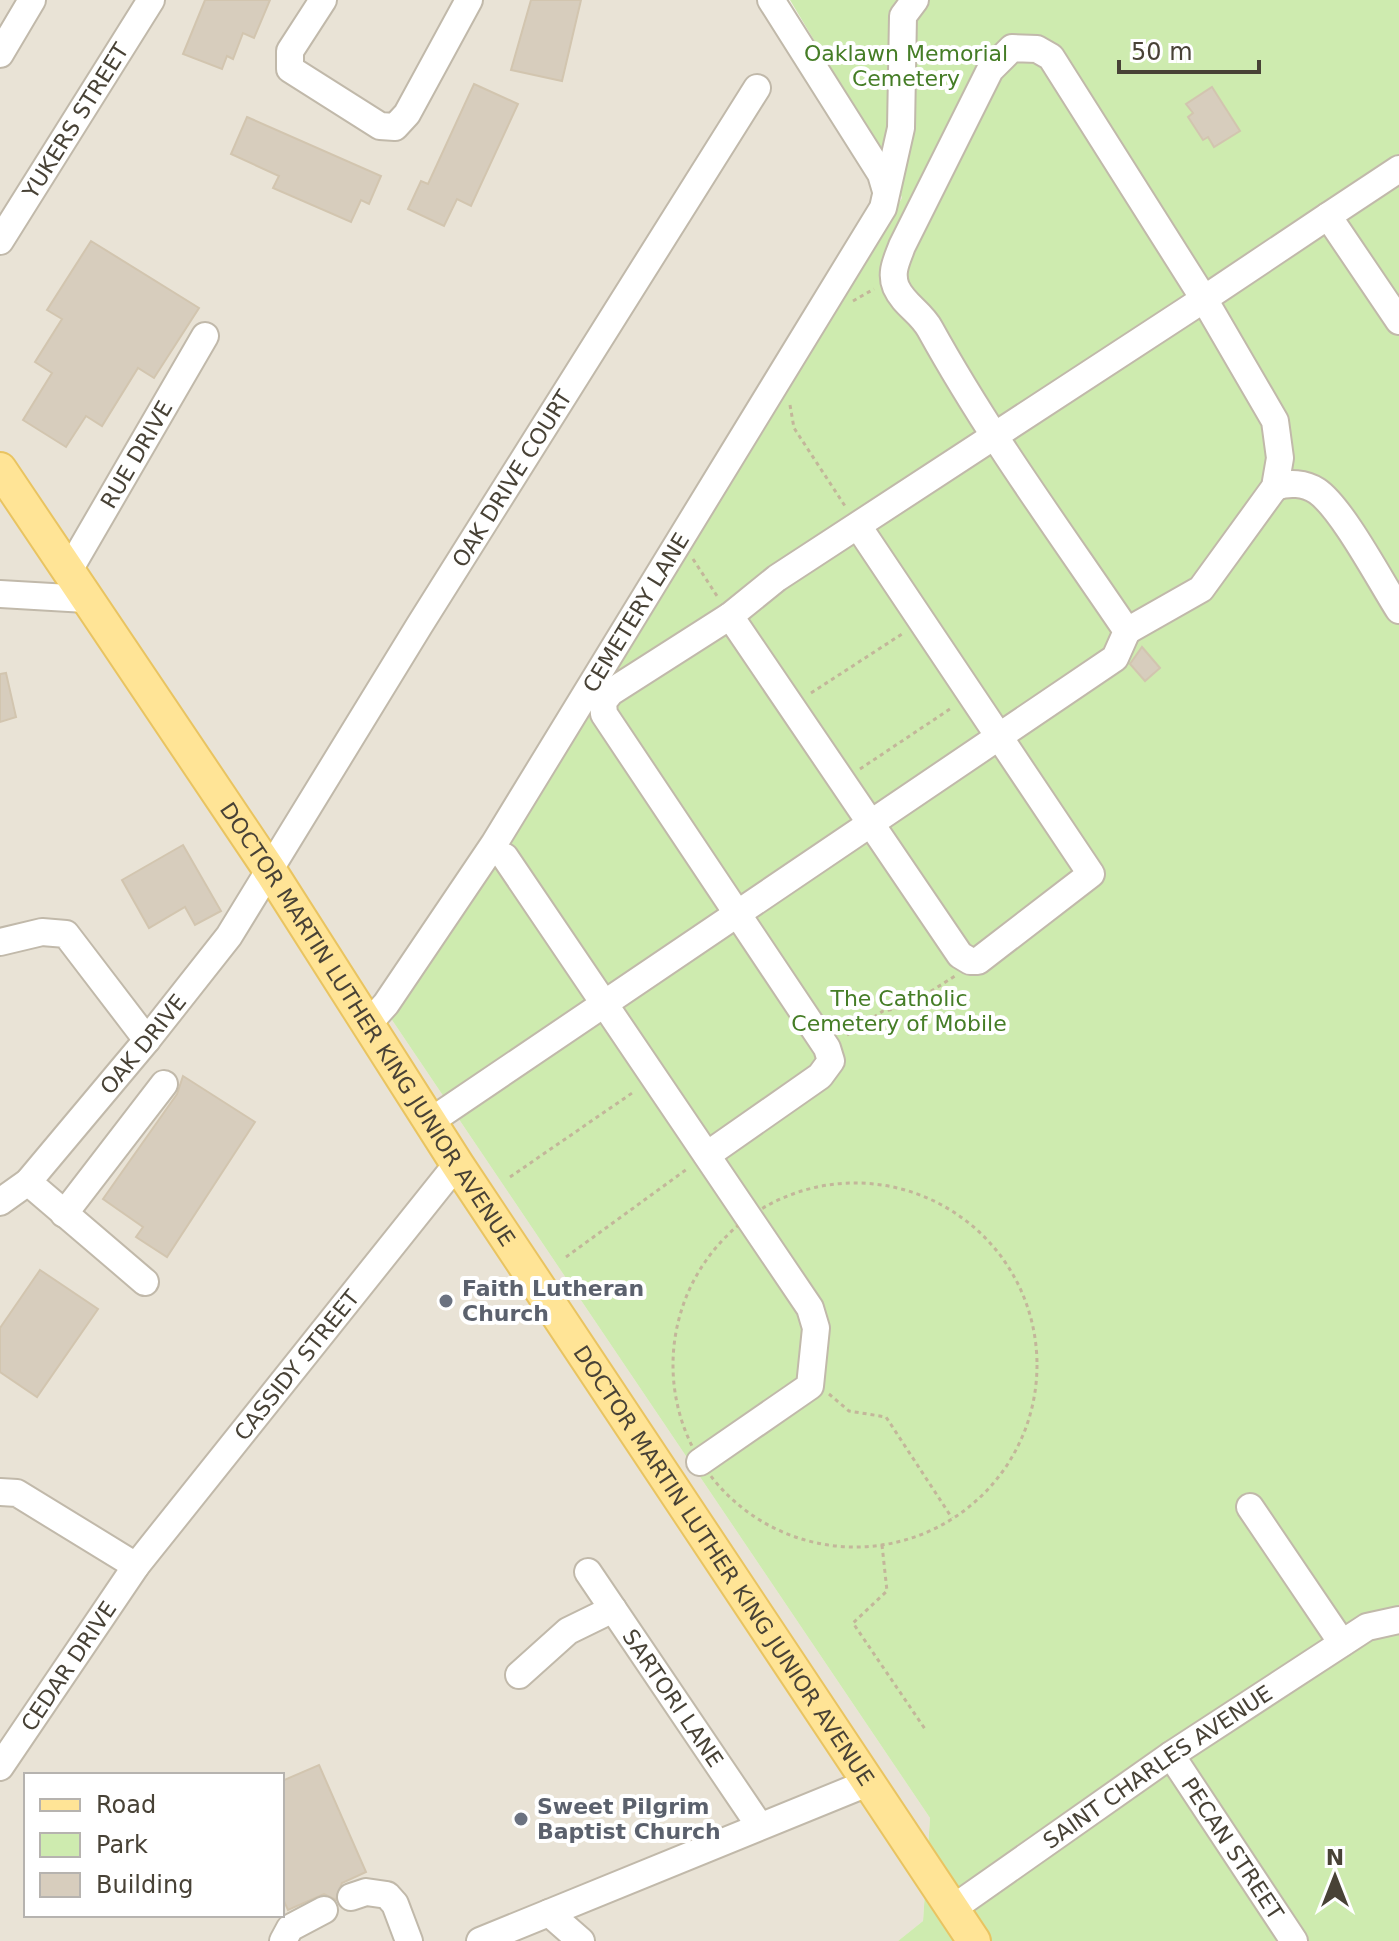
<svg xmlns="http://www.w3.org/2000/svg" width="1399" height="1941" viewBox="0 0 1399 1941" font-family="'DejaVu Sans',sans-serif">
	<style>
		.residential { fill: #e9e3d6; fill-rule: evenodd }
		.green { fill: #ceebaf }
		.building { fill: #d7cdbd; stroke: #d2c5af; stroke-width: 2 }
		.lines { fill: none; stroke-linecap: round; stroke-linejoin: round }
		.minor-casing { stroke: #c1b9aa; stroke-width: 30 }
		.major-casing { stroke: #e9c461; stroke-width: 36 }
		.path { stroke: #c3b69a; stroke-width: 3; stroke-dasharray: 4 4; stroke-linecap: butt }
		.minor { stroke: #fff; stroke-width: 26 }
		.major { stroke: #ffe496; stroke-width: 32 }
		.worship-dot { fill: #6b7280; stroke: #fff; stroke-width: 3 }
		.labels { text-anchor: middle; stroke-width: 8; stroke-linejoin: round; paint-order: stroke }
		.park-label { font-size: 22px; fill: #457d26; stroke: #fff }
		.street-label { font-size: 22px; fill: #484236; stroke: #fff }
		.worship-label { font-size: 22px; font-weight: bold; fill: #5b616d; stroke: #fff; text-anchor: start }
	</style>
	<rect width="100%" height="100%" fill="#f5f1e8"/>
	<!-- residential -->
	<path class="residential" d="M0,0H786L902,198L390,1017L930,1818L923,1921L898,1941H0ZM26,1775H282V1915H26Z"/>
	<!-- green -->
	<polygon class="green" points="790,0 1399,0 1399,1941 898,1941 923,1921 930,1818 390,1017 507,838 902,198 888,164"/>
	<!-- building -->
	<g class="building">
		<polygon points="205,0 270,0 254,38 243,33 233,59 227,56 222,69 183,54"/>
		<polygon points="531,0 581,0 562,81 511,70"/>
		<polygon points="474,84 518,104 471,206 457,199 444,226 408,209 421,181 428,184"/>
		<polygon points="1212,87 1240,131 1214,147 1208,137 1203,140 1188,117 1193,113 1186,104"/>
		<polygon points="247,117 381,176 369,204 361,200 351,222 273,188 279,176 231,154"/>
		<polygon points="91,241 199,308 154,378 138,368 102,426 86,416 66,447 23,420 52,373 35,362 62,319 47,310"/>
		<polygon points="1142,647 1160,668 1145,681 1130,664"/>
		<polygon points="6,673 16,717 0,722 0,674"/>
		<polygon points="183,845 221,911 195,925 185,907 149,928 122,880"/>
		<polygon points="183,1076 255,1122 167,1257 136,1237 143,1227 103,1199 177,1094"/>
		<polygon points="40,1270 98,1309 37,1397 0,1372 0,1328"/>
		<polygon points="319,1765 366,1872 342,1883 336,1900 324,1894 288,1910 282,1897 282,1781"/>
	</g>
	<g class="lines">
		<!-- minor casing -->
		<g class="minor-casing">
			<g id="minor">
				<polyline points="323,0 290,51 290,69 380,126 395,127 407,114 469,0"/>
				<polyline points="771,0 881,174 886,191"/>
				<polyline points="0,54 32,0"/>
				<polyline points="1328,216 1399,169"/>
				<path id="s1" d="M0,241L151,0"/>
				<path d="M1275,487C1289,482 1305,483 1317,491C1342,508 1381,582 1399,610"/>
				<path id="s2" d="M68,572L205,336"/>
				<polyline points="0,594 86,599"/>
				<polyline points="730,616 960,955 970,961 978,961 1091,874 858,526"/>
				<polyline points="505,857 810,1308 816,1328 810,1386 700,1462"/>
				<polyline points="0,942 42,932 66,934 147,1040"/>
				<path id="s3" d="M369,1023L386,1004L494,844L883,208L901,128L903,16L915,0"/>
				<path d="M431,1121L1115,658L1127,631C1060,532 988,434 930,329C921,312 904,305 896,287C890,272 897,260 902,246L990,70L1012,48L1037,49L1051,57L1204,299L1328,216L1399,321"/>
				<polyline points="707,1155 820,1076 831,1061 827,1048 604,714 603,702 611,692 730,616 777,578 1204,299 1275,421 1280,458 1275,487 1201,589 1127,631"/>
				<polyline points="28,1182 145,1282"/>
				<path id="s4" d="M0,1202L28,1182L147,1040L229,936L419,626L757,88"/>
				<polyline points="64,1214 164,1084"/>
				<polyline points="0,1492 17,1493 136,1566"/>
				<polyline points="1250,1507 1342,1643"/>
				<path id="s5" d="M588,1572L759,1825"/>
				<polyline points="519,1675 568,1631 613,1609"/>
				<path id="s6" d="M1171,1755L1294,1941"/>
				<path id="s7" d="M0,1767L136,1566L457,1164"/>
				<polyline points="351,1897 366,1892 387,1895 395,1904 409,1941"/>
				<path id="s8" d="M952,1909L1171,1755L1367,1627L1399,1620"/>
				<polyline points="549,1913 581,1941"/>
				<polyline points="283,1941 290,1928 324,1910"/>
				<polyline points="480,1941 870,1782"/>
			</g>
		</g>
		<!-- major casing -->
		<g class="major-casing">
			<g id="major">
				<path id="s9" d="M0,469L271,872L457,1164L974,1941"/>
			</g>
		</g>
		<!-- path -->
		<g class="path">
			<polyline points="853,301 874,289"/>
			<polyline points="790,405 794,428 845,506"/>
			<polyline points="693,559 717,596"/>
			<polyline points="811,693 902,634"/>
			<polyline points="860,769 953,707"/>
			<polyline points="847,1035 883,1011 906,1007 955,976"/>
			<polyline points="510,1177 635,1091"/>
			<circle cx="855" cy="1365" r="182"/>
			<polyline points="566,1257 687,1169"/>
			<polyline points="829,1394 849,1411 886,1417 952,1518"/>
			<polyline points="882,1545 887,1591 853,1623 925,1729"/>
		</g>
		<!-- minor -->
		<use href="#minor" class="minor"/>
		<!-- major -->
		<use href="#major" class="major"/>
	</g>
	<!-- markers -->
	<g class="worship-dot">
		<circle cx="446" cy="1301" r="8"/>
		<circle cx="521" cy="1819" r="8"/>
	</g>
	<g class="labels">
		<!-- park labels -->
		<g class="park-label">
			<text x="906" y="61">Oaklawn Memorial<tspan x="906" dy="25">Cemetery</tspan></text>
			<text x="899" y="1006">The Catholic<tspan x="899" dy="25">Cemetery of Mobile</tspan></text>
		</g>
		<!-- street labels -->
		<g class="street-label">
			<text dy="8" stroke="none"><textPath href="#s1" startOffset="142">YUKERS STREET</textPath></text>
			<text dy="8" stroke="none"><textPath href="#s2" startOffset="136">RUE DRIVE</textPath></text>
			<text dy="8" stroke="none"><textPath href="#s4" startOffset="890">OAK DRIVE COURT</textPath></text>
			<text dy="8" stroke="none"><textPath href="#s3" startOffset="490">CEMETERY LANE</textPath></text>
			<text dy="8" stroke="none"><textPath href="#s9" startOffset="666">DOCTOR MARTIN LUTHER KING JUNIOR AVENUE</textPath></text>
			<text dy="8" stroke="none"><textPath href="#s4" startOffset="214">OAK DRIVE</textPath></text>
			<text dy="8" stroke="none"><textPath href="#s7" startOffset="500">CASSIDY STREET</textPath></text>
			<text dy="8" stroke="none"><textPath href="#s9" startOffset="1314">DOCTOR MARTIN LUTHER KING JUNIOR AVENUE</textPath></text>
			<text dy="8" stroke="none"><textPath href="#s7" startOffset="122">CEDAR DRIVE</textPath></text>
			<text dy="8" stroke="none"><textPath href="#s5" startOffset="152">SARTORI LANE</textPath></text>
			<text dy="8" stroke="none"><textPath href="#s8" startOffset="250">SAINT CHARLES AVENUE</textPath></text>
			<text dy="8" stroke="none"><textPath href="#s6" startOffset="112">PECAN STREET</textPath></text>
		</g>
		<!-- worship labels -->
		<g class="worship-label">
			<text x="462" y="1296">Faith Lutheran<tspan x="462" dy="25">Church</tspan></text>
			<text x="537" y="1814">Sweet Pilgrim<tspan x="537" dy="25">Baptist Church</tspan></text>
		</g>
	</g>
	<!-- legend -->
	<rect x="24" y="1773" width="260" height="144" fill="#ffffff" stroke="#b6b3af" stroke-width="2"/>
	<rect x="40" y="1799" width="40" height="12" fill="#ffe496" stroke="#b6b3af" stroke-width="2"/>
	<text x="96" y="1813" font-size="24" fill="#484236">Road</text>
	<rect x="40" y="1833" width="40" height="24" fill="#ceebaf" stroke="#b6b3af" stroke-width="2"/>
	<text x="96" y="1853" font-size="24" fill="#484236">Park</text>
	<rect x="40" y="1873" width="40" height="24" fill="#d7cdbd" stroke="#b6b3af" stroke-width="2"/>
	<text x="96" y="1893" font-size="24" fill="#484236">Building</text>
	<!-- north arrow -->
	<g transform="translate(1335 1877)" stroke="#ffffff" stroke-width="6" paint-order="stroke">
	<path d="M0-6L14 30L0 20L-14 30Z" fill="#484236"/>
	<text y="-12" font-size="22" font-weight="bold" text-anchor="middle" fill="#484236">N</text>
	</g>
	<!-- scale -->
	<path d="M1119 60v12h140v-12" fill="none" stroke="#484236" stroke-width="4"/>
	<text x="1131" y="60" font-size="24" fill="#484236" stroke="#ffffff" stroke-width="6" paint-order="stroke">50 m</text>
</svg>
